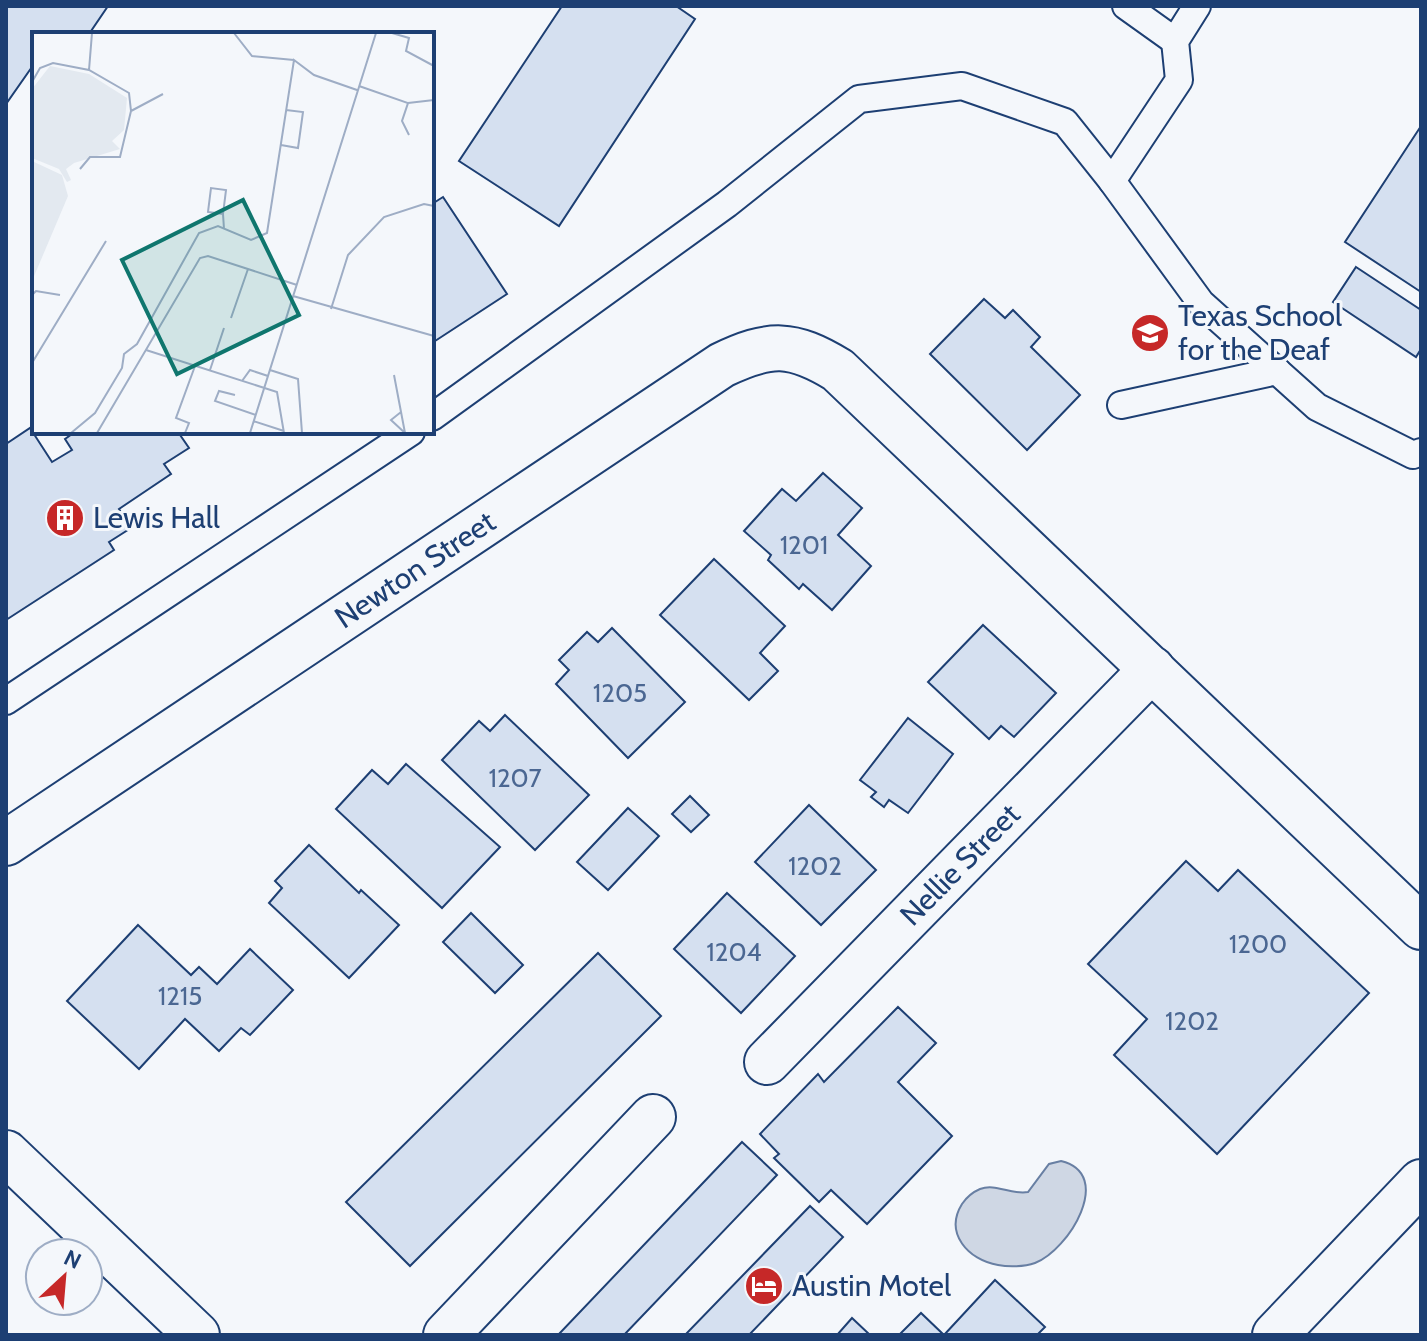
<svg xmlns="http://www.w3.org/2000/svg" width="1427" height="1341" viewBox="0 0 1427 1341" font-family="Cabin,sans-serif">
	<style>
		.water { fill: #cfd7e4; stroke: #687fa3; stroke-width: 2 }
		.building { fill: #d5e0f0; stroke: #1d3f73; stroke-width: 2 }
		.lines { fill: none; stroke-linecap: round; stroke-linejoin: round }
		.lane-casing { stroke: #1d3f73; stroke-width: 30 }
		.street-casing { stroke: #1d3f73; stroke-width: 48 }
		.primary-casing { stroke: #1d3f73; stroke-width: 48 }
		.lane { stroke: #f4f7fb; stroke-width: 26 }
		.street { stroke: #f4f7fb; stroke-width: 44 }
		.primary { stroke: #f4f7fb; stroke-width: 44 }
		.labels { text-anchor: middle; stroke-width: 6; stroke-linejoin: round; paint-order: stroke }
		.number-label { font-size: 26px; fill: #4b6792 }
		.poi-label { font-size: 30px; fill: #1d3f73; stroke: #f4f7fb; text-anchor: start }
		.street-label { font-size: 30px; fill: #1d3f73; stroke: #f4f7fb }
		.inset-road { fill: none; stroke: #9eadc5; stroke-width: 2 }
		.view { fill: #0f766e; fill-opacity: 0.15; stroke: #0f766e; stroke-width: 4 }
		.inset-edge { fill: none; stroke: #1d3f73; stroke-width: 4 }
	</style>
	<rect width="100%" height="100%" fill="#f4f7fb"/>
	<!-- water -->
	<path class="water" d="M1061,1161C1115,1174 1069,1250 1035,1263C1024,1267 1008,1267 998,1265C968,1260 944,1233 962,1204C966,1198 973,1192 980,1189C996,1183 1010,1195 1028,1192L1049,1164Z"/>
	<!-- building -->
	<g class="building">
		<polygon points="6,6 108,6 89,34 34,34 34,64 6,104"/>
		<polygon points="562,6 676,6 695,19 559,226 459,161"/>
		<polygon points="1421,126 1421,292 1345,242"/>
		<polygon points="443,197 507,294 432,343 432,204"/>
		<polygon points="1356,267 1421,310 1421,349 1416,357 1333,302"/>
		<polygon points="984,299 1005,318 1013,310 1040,337 1031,347 1080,395 1027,450 930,354"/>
		<polygon points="30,428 52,462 72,450 65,439 75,432 178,432 189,448 164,464 171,474 119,509 131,528 109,542 114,550 6,620 6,444"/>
		<polygon points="823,473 862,508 838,535 871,566 832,610 803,584 799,589 768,560 771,555 744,531 782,489 796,501"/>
		<polygon points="714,559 785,626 760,653 778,671 749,700 660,615"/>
		<polygon points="983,625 1056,693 1014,737 1001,726 989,739 928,682"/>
		<polygon points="612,628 685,702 628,758 556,684 569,670 559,660 587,632 598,642"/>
		<polygon points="505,715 589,795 535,850 442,760 479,721 490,731"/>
		<polygon points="908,718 953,754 908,813 889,800 884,807 871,797 876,792 860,780"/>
		<polygon points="406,764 500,847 442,908 336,809 372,770 388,784"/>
		<polygon points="690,796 709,815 691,832 672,814"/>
		<polygon points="809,805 876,870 821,925 755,862"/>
		<polygon points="628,808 659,836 608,890 577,862"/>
		<polygon points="309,845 359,893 361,890 399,925 349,978 269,903 282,888 275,881"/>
		<polygon points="1186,861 1218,891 1238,870 1369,993 1217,1154 1114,1055 1147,1019 1088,964"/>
		<polygon points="727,893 795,956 741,1013 674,949"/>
		<polygon points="471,913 523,965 495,993 443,942"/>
		<polygon points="138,925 191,975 199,967 217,984 250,949 293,990 250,1035 241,1028 219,1051 185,1019 139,1069 67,1001"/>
		<polygon points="598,953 661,1016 410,1266 346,1202"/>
		<polygon points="898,1007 936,1043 898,1082 952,1136 867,1224 831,1190 819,1202 774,1158 779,1154 760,1134 818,1074 824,1082"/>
		<polygon points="742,1142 777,1175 624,1335 558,1335"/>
		<polygon points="810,1206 843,1237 749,1335 685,1335"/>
		<polygon points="995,1280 1045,1327 1037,1335 899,1335 921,1313 944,1335"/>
		<polygon points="852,1318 870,1335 837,1335"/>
	</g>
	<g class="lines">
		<!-- lane casing -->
		<g class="lane-casing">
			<g id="lane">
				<polyline points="1126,6 1175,41"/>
				<polyline points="1112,181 1179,80 1175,41 1197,6"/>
				<polyline points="1121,405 1277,371"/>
				<polyline points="432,417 727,204 859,99 962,86 1065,122 1112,181 1201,303 1317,407 1413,455 1421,452"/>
				<polyline points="6,701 411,432"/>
			</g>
		</g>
		<!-- street casing -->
		<g class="street-casing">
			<g id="street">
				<path id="s1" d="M6,843L722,365C770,342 792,342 838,370L1421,927"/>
				<path id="s2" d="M767,1062L1152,669"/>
				<polyline points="6,1153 197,1335"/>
				<polyline points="446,1335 653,1117"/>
			</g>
		</g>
		<!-- primary casing -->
		<g class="primary-casing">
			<polyline id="primary" points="1275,1335 1421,1182"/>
		</g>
		<!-- lane -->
		<use href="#lane" class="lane"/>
		<!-- street -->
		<use href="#street" class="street"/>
		<!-- primary -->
		<use href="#primary" class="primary"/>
	</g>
	<!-- icons -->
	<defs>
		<g id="school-disc" transform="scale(2)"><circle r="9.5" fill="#c62828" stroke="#f4f7fb"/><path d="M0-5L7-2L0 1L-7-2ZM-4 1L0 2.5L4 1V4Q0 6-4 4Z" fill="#fff"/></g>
		<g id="building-disc" transform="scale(2)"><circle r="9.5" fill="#c62828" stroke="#f4f7fb"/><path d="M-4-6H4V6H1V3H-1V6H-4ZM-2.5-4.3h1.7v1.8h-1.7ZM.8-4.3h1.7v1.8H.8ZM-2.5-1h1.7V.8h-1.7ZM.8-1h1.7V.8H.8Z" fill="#fff"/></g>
		<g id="hotel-disc" transform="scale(2)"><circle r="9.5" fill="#c62828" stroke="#f4f7fb"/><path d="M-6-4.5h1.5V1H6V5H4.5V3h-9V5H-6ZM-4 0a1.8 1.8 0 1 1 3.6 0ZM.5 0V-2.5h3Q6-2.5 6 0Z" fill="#fff"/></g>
	</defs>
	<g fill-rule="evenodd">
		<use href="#school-disc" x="1150" y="333"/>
		<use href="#building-disc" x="65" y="518"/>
		<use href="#hotel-disc" x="764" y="1286"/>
	</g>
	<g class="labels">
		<!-- number labels -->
		<g class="number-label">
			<text x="804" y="554">1201</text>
			<text x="620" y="702">1205</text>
			<text x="515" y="787">1207</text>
			<text x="815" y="875">1202</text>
			<text x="1258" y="953">1200</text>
			<text x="734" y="961">1204</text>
			<text x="180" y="1005">1215</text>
			<text x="1192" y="1030">1202</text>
		</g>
		<!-- poi labels -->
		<g class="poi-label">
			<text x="1178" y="326">Texas School<tspan x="1178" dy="34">for the Deaf</tspan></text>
			<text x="93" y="528">Lewis Hall</text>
			<text x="792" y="1296">Austin Motel</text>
		</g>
		<!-- street labels -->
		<g class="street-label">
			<text dy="10" stroke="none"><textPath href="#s1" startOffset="492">Newton Street</textPath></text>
			<text dy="10" stroke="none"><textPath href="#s2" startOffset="276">Nellie Street</textPath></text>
		</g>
	</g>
	<!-- overview -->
	<g transform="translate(32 32)">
		<rect width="402" height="402" fill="#f4f7fb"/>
		<path d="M18,34L57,42L95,66L92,98L80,109L88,117L42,131L34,137L39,148L35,150L27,137L0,126V57ZM0,129L30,143L36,164L0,249Z" fill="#e3e9f0"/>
		<path class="inset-road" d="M202,1L220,24L262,28M360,1L377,6L374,19L402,34M57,38L60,1M0,50L8,36L21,31L57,38L97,61L99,79L88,125H58L48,137M327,54L376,71L370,89L377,103M376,71L402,68M99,79L131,62M249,113L266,116L271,80L254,78M191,182L194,158L179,156L176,180L191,182L192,197M0,263L4,259L28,263M261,264L402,304M299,277L316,223L352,185L392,172L402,174M199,286L216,237M114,318L245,360L252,401M0,331L74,209M178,338L192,296M238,338L266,347L270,401M362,343L373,401M210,349L218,338L236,344M203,363L187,359L183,369L224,383M369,380L359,388L373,401M221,389L252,399M39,401L63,381L90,336L92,322L105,312L167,201L186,194L219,208L235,201L262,28L282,43L325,58M65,401L168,226L176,224L265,253M153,401L157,391L144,386L163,334M218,401L344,1"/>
		<path class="view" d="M211,168L267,283L145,342L90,228Z"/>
		<rect width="402" height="402" class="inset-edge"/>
	</g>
	<!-- border -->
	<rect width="1427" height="1341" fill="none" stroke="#1d3f73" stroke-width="16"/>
	<!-- north arrow -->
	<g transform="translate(64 1277) rotate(26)"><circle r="38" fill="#f4f7fb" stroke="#9eadc5" stroke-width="2"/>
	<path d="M0-6L14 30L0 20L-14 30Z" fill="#c62828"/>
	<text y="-12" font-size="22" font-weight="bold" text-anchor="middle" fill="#1d3f73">N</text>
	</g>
</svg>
